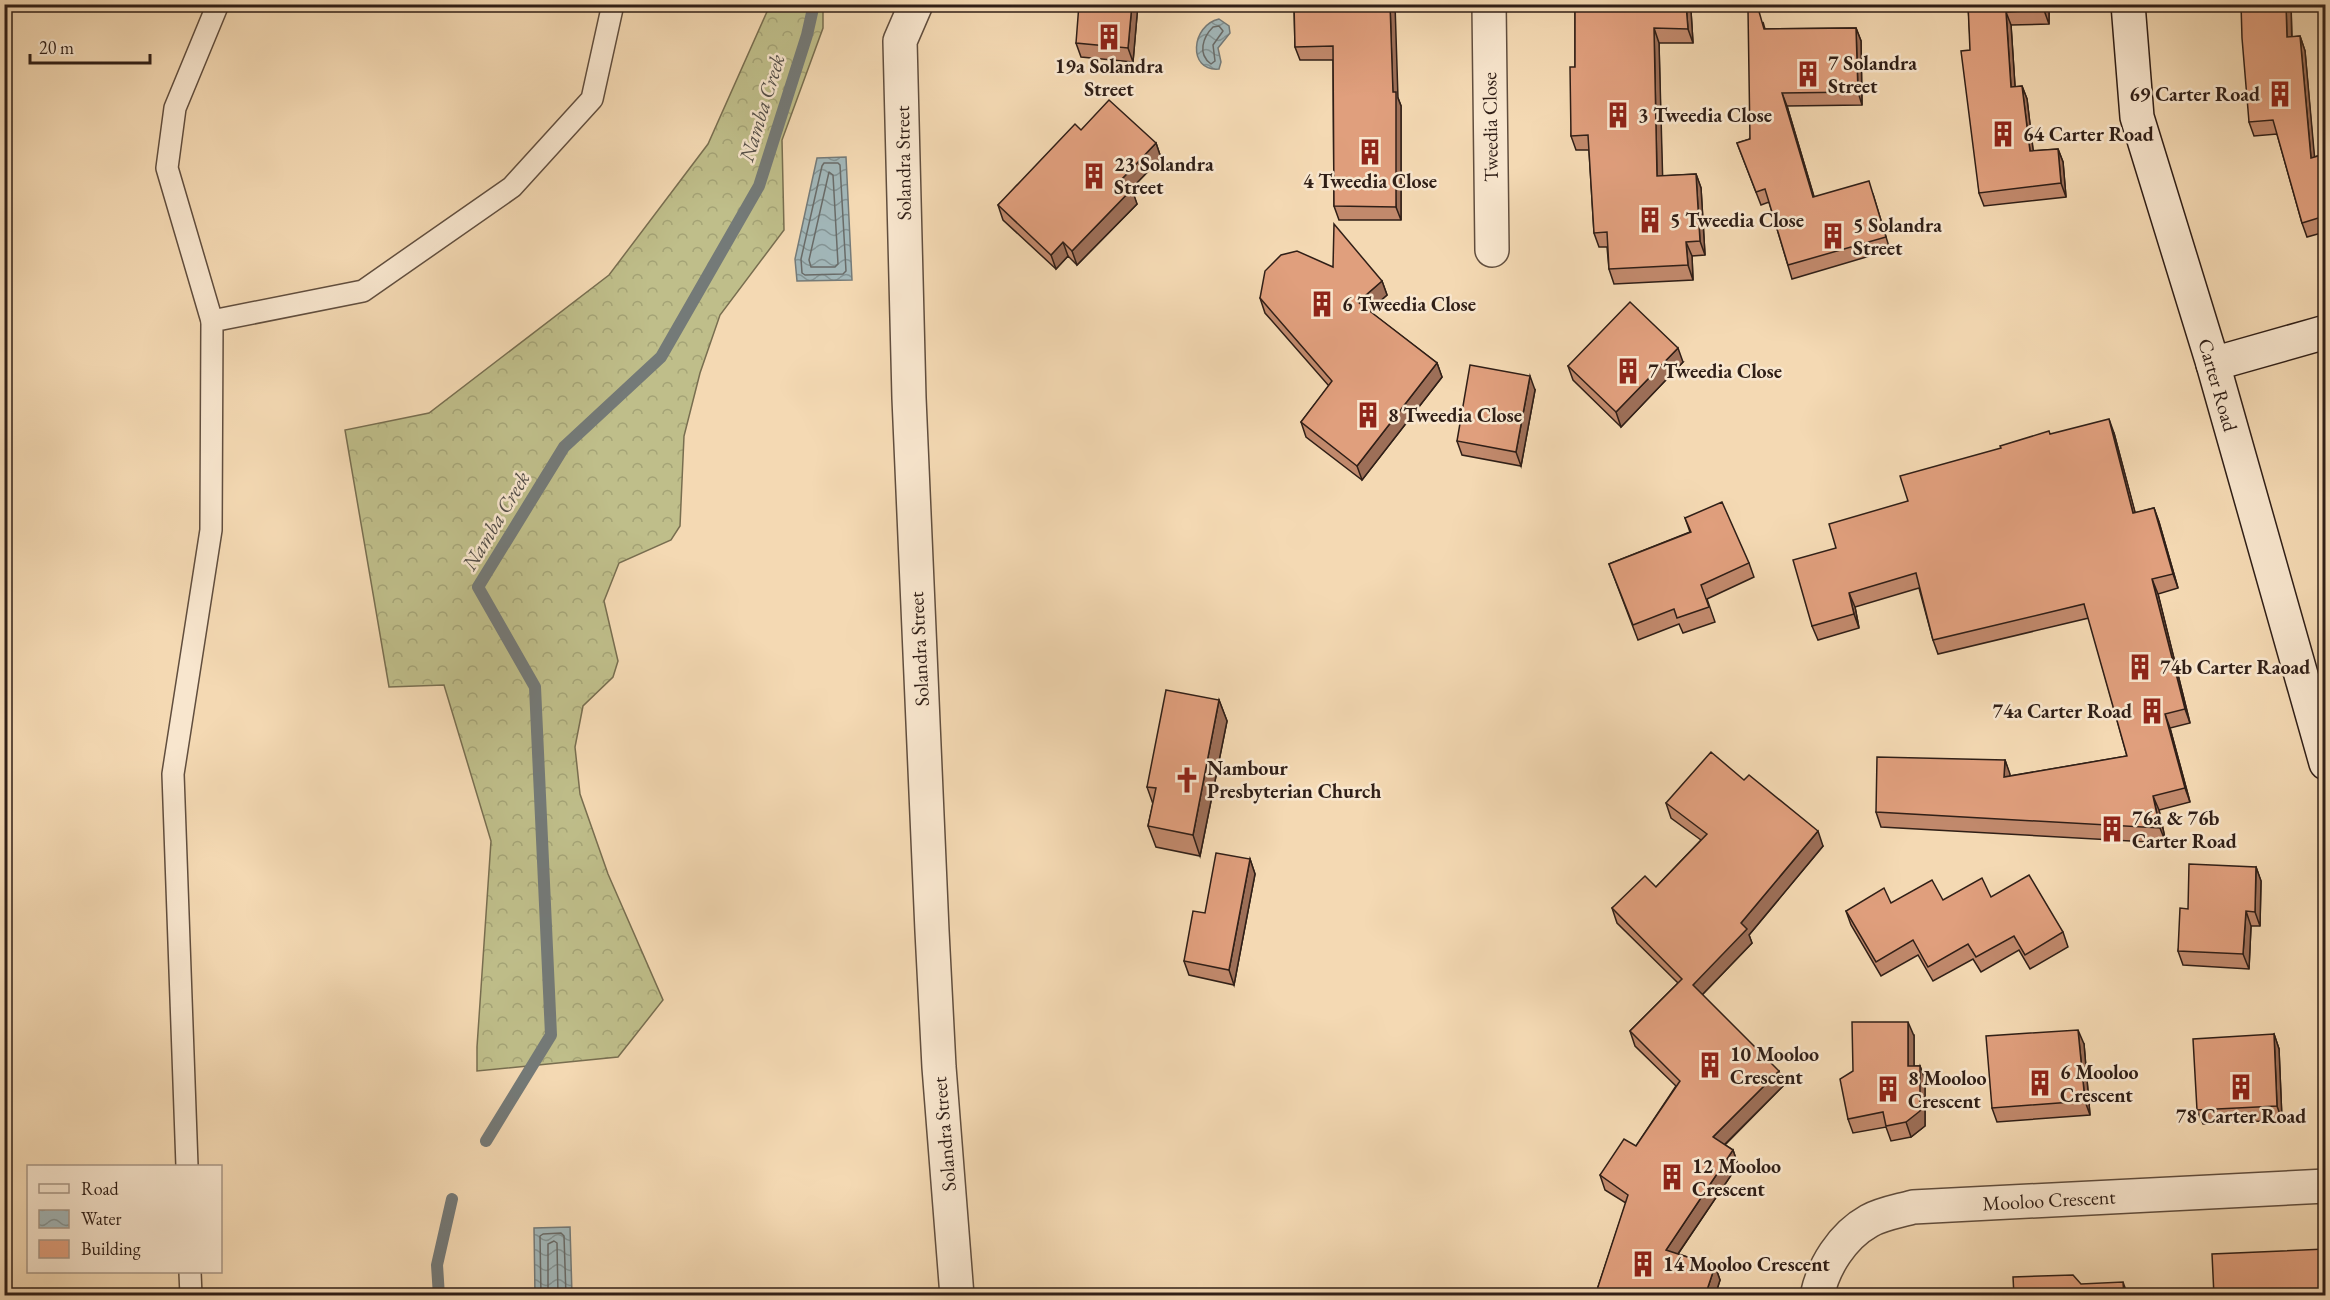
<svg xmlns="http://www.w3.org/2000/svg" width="2330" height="1300" viewBox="0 0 2330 1300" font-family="'EB Garamond',serif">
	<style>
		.forest { fill: url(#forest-crowns); stroke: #786e50; stroke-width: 1.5 }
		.water { fill: url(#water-waves); stroke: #747a78; stroke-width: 1.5 }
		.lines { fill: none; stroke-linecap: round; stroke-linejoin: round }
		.shore { stroke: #696b68; stroke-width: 1.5 }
		.stream { stroke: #747a78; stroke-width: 12 }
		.lane-casing { stroke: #614e3e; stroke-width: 24 }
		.street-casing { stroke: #614e3e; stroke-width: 36 }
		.secondary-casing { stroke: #301f17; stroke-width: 36 }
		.lane { stroke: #f8e6ce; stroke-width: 21 }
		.street { stroke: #f8e6ce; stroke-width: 33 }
		.secondary { stroke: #f8e6ce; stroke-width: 33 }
		.wall { fill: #c1896c; stroke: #301f17; stroke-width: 1.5 }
		.shaded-wall { fill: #9d6f58; stroke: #301f17; stroke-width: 1.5 }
		.building { fill: #e09f7d; stroke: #301f17; stroke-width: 1.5 }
		.labels { text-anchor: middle; stroke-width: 5; stroke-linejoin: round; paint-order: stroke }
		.poi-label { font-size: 20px; font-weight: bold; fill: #301f17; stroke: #f8e6ce; text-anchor: start }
		.street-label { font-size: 20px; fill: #301f17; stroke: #f8e6ce }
		.water-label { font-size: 21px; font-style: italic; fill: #524d48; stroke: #f8e6ce }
	</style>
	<defs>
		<pattern id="forest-crowns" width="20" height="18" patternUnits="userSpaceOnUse" patternTransform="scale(1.5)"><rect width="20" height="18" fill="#bfbe8a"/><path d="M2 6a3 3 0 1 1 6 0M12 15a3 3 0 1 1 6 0" fill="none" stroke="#a4a376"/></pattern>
		<pattern id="water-waves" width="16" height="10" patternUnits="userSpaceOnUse" patternTransform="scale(1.5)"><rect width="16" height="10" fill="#a2b7b9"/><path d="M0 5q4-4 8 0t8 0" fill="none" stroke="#849495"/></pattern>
	</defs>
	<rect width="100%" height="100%" fill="#f4d9b3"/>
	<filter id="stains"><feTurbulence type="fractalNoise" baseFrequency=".00333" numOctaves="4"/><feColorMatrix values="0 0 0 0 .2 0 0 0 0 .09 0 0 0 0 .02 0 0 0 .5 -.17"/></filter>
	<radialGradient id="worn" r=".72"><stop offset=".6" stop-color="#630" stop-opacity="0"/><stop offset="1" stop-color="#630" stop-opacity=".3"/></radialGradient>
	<!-- forest -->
	<polygon class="forest" points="770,5 823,5 823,28 782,140 784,230 720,315 700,373 684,436 680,526 671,540 619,563 604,601 618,661 613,677 583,706 575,747 580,794 608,874 663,1000 618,1057 477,1071 477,1047 491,841 444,685 389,687 345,430 429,413 609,275 708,144"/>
	<!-- water -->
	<g class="water">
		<path d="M1219,19L1229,26L1230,33L1218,48L1221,62L1219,69C1187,72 1191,25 1219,19Z"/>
		<polygon points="846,157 852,280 797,281 795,259 817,158"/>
		<polygon points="570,1227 572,1295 535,1295 534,1228"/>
	</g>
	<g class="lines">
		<!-- shore -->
		<g class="shore">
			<path d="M1219,26L1223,31L1213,45L1215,61L1211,64C1197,54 1203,37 1213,27Z"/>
			<polygon points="824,163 838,163 840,165 846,271 843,274 805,275 802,273 801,259 822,166"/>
			<polygon points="829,172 833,175 838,264 835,267 811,267 809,260"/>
			<polyline points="541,1296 540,1236 543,1234 561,1233 564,1236 566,1296"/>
			<polyline points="548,1296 548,1244 554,1241 557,1243 558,1296"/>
		</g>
		<!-- stream -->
		<g class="stream">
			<polyline points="486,1141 551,1035 535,687 478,587 564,447 661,357 759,186 807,35 814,4"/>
			<polyline points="439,1296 437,1265 452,1199"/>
		</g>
		<!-- lane casing -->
		<g class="lane-casing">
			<g id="lane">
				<polyline points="212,321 167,168 175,108 218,4"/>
				<polyline points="187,1166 173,774 211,530 212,321 363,291 512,187 592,99 613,4"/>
				<polyline points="190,1272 191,1296"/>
			</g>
		</g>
		<!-- street casing -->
		<g class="street-casing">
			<g id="street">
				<polyline points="916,4 900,41 909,398 932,931 939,1067 957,1296"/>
				<polyline points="1489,4 1492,250"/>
				<path d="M1817,1296C1823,1267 1842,1236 1869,1221C1881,1214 1899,1211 1913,1207L2326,1186"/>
			</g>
		</g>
		<!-- secondary casing -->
		<g class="secondary-casing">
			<g id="secondary">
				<polyline points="2128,4 2137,117 2213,364 2326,763"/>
				<polyline points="2213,364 2326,332"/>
			</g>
		</g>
		<!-- lane -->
		<use href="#lane" class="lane"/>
		<!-- street -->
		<use href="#street" class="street"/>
		<!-- secondary -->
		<use href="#secondary" class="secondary"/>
	</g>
	<!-- wall -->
	<g class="wall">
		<polygon points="1138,4 1133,62 1081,57 1076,43"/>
		<polygon points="1294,4 1398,98 1401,106 1401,220 1339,220 1334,206 1333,60 1300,60 1295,47"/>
		<polygon points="1575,4 1707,4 1707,7 1691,11 1693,43 1659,43 1662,176 1696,174 1701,188 1705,255 1692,256 1693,280 1614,284 1609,269 1607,247 1599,247 1594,233 1589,150 1576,150 1571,136 1575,67"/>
		<polygon points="1968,4 2049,4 2049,24 2011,25 2015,87 2022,86 2027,99 2033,151 2058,149 2063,162 2066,197 1984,206 1979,193"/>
		<polygon points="2291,4 2292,37 2300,36 2305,51 2314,157 2325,154 2325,232 2307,237 2302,223 2277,134 2254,136 2249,122"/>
		<polygon points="1763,22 1765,29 1856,28 1861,41 1862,105 1787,106 1814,197 1873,194 1890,250 1792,279 1769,202 1761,205 1737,143 1750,139"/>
		<polygon points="1081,130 1156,143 1161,158 1131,189 1137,204 1077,265 1068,256 1056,269 1003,220 998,205"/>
		<polygon points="1333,267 1382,281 1387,295 1369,311 1437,363 1442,377 1362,480 1306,437 1301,422 1329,386 1265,313 1260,298"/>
		<polygon points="1683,362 1621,427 1573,380 1568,366"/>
		<polygon points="1535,390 1521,466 1462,455 1457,441"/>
		<polygon points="2114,433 2135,513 2154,508 2159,522 2178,588 2158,594 2190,723 2170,728 2190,802 2159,810 2166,843 1881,827 1876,812 2005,760 2010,776 2127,756 2089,618 1938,654 1933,640 1919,588 1855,607 1859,628 1818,640 1812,626 1836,548 1908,501 2050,434"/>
		<polygon points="1685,518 1749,563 1754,577 1707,599 1715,622 1683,633 1679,624 1638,640 1609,564 1690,532"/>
		<polygon points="1219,700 1227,721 1200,856 1156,847 1148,826 1153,804 1147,787"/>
		<polygon points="1744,780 1823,846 1749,935 1752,943 1702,995 1784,1085 1725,1145 1733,1150 1738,1165 1678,1254 1715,1266 1720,1280 1715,1296 1595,1296 1626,1203 1605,1190 1600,1175 1636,1146 1676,1086 1635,1046 1630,1031 1678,983 1617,923 1612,908 1656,887 1701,840 1671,818 1666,803"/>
		<polygon points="1250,859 1255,874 1234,985 1189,975 1184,961"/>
		<polygon points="2256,867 2261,881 2260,926 2251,926 2249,969 2183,965 2178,951 2188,909"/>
		<polygon points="1991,897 2063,932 2068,947 2030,969 2019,950 1981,972 1973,959 1933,981 1918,955 1881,976 1851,925 1846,911 1891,903"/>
		<polygon points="2274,1034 2279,1049 2282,1120 2203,1124 2197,1110"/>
		<polygon points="1914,1036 1914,1066 1920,1066 1925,1080 1925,1126 1911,1137 1891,1141 1886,1127 1853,1133 1848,1119"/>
		<polygon points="2084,1044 2090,1115 1997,1122 1992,1108"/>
	</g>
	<!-- shaded-wall -->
	<g class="shaded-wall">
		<polygon points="1132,4 1138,4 1133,62 1128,48"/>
		<polygon points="1390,4 1395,4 1398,98 1401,106 1401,220 1396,207"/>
		<polygon points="1686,4 1689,4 1691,11 1693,43 1688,29"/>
		<polygon points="2044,4 2049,4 2049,24 2044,10"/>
		<polygon points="2286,4 2291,4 2292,52 2287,37"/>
		<polygon points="2006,12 2011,25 2016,101 2011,87"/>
		<polygon points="1654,28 1659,43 1663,190 1657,176"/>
		<polygon points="1856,28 1861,41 1862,105 1858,92"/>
		<polygon points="2300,36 2305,51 2316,173 2311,158"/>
		<polygon points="2022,86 2027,99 2035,165 2030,151"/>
		<polygon points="1782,93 1787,106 1818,210 1813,197"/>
		<polygon points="1156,143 1161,158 1126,194 1121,180"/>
		<polygon points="2058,149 2063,162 2066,197 2061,183"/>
		<polygon points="1696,174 1701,188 1705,255 1700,241"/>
		<polygon points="1132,189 1137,204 1077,265 1072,251"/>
		<polygon points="1063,242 1068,256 1056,269 1051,255"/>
		<polygon points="1686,242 1692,256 1693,280 1688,265"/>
		<polygon points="1382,281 1387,295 1363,316 1358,302"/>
		<polygon points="1678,348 1683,362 1621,427 1616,412"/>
		<polygon points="1437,363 1442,377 1362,480 1357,466"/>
		<polygon points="1530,376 1535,390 1521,466 1516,452"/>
		<polygon points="2109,419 2114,433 2139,527 2133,513"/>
		<polygon points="2154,508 2159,522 2178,588 2173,574"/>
		<polygon points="2152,579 2158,594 2190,723 2185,709"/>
		<polygon points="1849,593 1855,607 1859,628 1854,614"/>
		<polygon points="1219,700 1227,721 1200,856 1193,835"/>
		<polygon points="2165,714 2170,728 2190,802 2185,788"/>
		<polygon points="2005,760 2010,774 2009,791 2004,777"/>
		<polygon points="2153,796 2159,810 2166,843 2160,828"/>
		<polygon points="1818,831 1823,846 1749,935 1752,943 1698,999 1693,985 1741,923"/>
		<polygon points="1250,859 1255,874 1234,985 1229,970"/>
		<polygon points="2256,867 2261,881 2260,926 2255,912"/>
		<polygon points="2246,911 2251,926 2249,969 2243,954"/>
		<polygon points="1908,1022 1914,1036 1914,1080 1908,1066"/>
		<polygon points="2078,1030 2084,1044 2090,1115 2085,1101"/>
		<polygon points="2274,1034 2279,1049 2282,1120 2277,1106"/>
		<polygon points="1920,1066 1925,1080 1925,1126 1911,1137 1906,1122"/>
		<polygon points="1779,1071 1784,1085 1718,1151 1713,1137"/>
		<polygon points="1733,1150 1738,1165 1671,1264 1666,1250"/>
		<polygon points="1715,1266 1720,1280 1715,1296 1705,1296"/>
		<polygon points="2123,1282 2128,1296 2124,1296"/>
	</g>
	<!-- building -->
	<g class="building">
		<polygon points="1079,4 1132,4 1128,48 1076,43"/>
		<polygon points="1294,4 1390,4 1393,92 1396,92 1396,207 1334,206 1333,46 1295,47"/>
		<polygon points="1575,4 1686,4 1688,29 1654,28 1657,176 1696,174 1700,241 1686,242 1688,265 1609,269 1607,232 1594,233 1588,135 1571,136 1570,67 1575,67"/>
		<polygon points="1968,4 2044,4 2044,10 2006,12 2011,87 2022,86 2030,151 2058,149 2061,183 1979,193 1961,51 1970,50"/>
		<polygon points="2241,4 2286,4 2287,37 2300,36 2311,158 2325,154 2325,216 2302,223 2273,120 2249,122 2242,38"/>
		<polygon points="1758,8 1764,29 1856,28 1858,92 1782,93 1813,197 1869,181 1886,237 1788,265 1765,189 1756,192 1737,143 1750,139 1748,10"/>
		<polygon points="1109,100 1156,143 1121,180 1132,189 1072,251 1063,242 1051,255 998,205 1075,124 1081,130"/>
		<polygon points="1334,224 1382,281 1358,302 1437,363 1357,466 1301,422 1332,381 1260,298 1265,271 1281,255 1297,251 1333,267"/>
		<polygon points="1630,302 1678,348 1616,412 1568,366"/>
		<polygon points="1470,365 1530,376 1516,452 1457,441"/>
		<polygon points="2109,419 2133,513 2154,508 2173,574 2152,579 2185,709 2165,714 2185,788 2153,796 2160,828 1876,812 1877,757 2005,760 2004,777 2127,756 2084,604 1933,640 1916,573 1849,593 1854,614 1812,626 1793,560 1836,548 1829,524 1908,501 1900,476 2001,448 2000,446 2049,431 2050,434"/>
		<polygon points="1722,502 1749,563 1701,585 1709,607 1677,618 1674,609 1633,625 1609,564 1691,532 1685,518"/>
		<polygon points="1166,690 1219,700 1193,835 1148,826 1156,788 1147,787"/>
		<polygon points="1711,752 1744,780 1749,775 1818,831 1741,923 1747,929 1693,985 1779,1071 1713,1137 1733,1150 1666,1250 1715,1266 1705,1296 1595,1296 1628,1195 1600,1175 1624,1139 1636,1146 1680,1081 1630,1031 1682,979 1612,908 1645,876 1656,887 1707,834 1666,803"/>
		<polygon points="1216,853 1250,859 1229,970 1184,961 1193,911 1205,913"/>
		<polygon points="2189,864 2256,867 2255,912 2246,911 2243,954 2178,951 2180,908 2188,909"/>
		<polygon points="2029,875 2063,932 2025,955 2014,936 1976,957 1968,944 1928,967 1913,940 1876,962 1846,911 1884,888 1891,903 1932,880 1943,900 1982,878 1991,897"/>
		<polygon points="1852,1022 1908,1022 1908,1066 1920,1066 1920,1111 1906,1122 1886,1126 1883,1112 1848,1119 1840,1079 1853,1071"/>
		<polygon points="2078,1030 2085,1101 1992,1108 1986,1036"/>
		<polygon points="2274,1034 2277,1106 2197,1110 2193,1039"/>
		<polygon points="2325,1249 2325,1296 2214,1296 2212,1254"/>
		<polygon points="2073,1275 2081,1284 2123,1282 2124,1296 2014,1296 2013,1277"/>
	</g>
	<!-- icons -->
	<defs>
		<g id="building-bare" transform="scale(2.07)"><path d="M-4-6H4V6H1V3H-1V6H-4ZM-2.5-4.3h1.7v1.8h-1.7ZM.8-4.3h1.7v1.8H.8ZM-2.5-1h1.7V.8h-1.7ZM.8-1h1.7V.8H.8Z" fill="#8f2418" stroke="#f8e6ce" stroke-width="2.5" paint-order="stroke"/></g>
		<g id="church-bare" transform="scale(2.07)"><path d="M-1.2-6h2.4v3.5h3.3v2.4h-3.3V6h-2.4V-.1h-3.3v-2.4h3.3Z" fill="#8f2418" stroke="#f8e6ce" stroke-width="2.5" paint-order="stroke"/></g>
	</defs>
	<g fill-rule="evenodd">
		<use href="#building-bare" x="1109" y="37"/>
		<use href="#building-bare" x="1808" y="74"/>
		<use href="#building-bare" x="2280" y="94"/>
		<use href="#building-bare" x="1618" y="115"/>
		<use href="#building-bare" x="2003" y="134"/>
		<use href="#building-bare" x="1370" y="152"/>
		<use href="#building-bare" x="1094" y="176"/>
		<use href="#building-bare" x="1650" y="220"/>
		<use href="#building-bare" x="1833" y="236"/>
		<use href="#building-bare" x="1322" y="304"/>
		<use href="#building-bare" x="1628" y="371"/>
		<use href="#building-bare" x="1368" y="415"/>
		<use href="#building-bare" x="2140" y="667"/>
		<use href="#building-bare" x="2152" y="711"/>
		<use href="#church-bare" x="1187" y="780"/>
		<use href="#building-bare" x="2112" y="829"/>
		<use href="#building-bare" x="1710" y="1065"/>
		<use href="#building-bare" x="2040" y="1083"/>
		<use href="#building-bare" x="2241" y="1087"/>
		<use href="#building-bare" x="1888" y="1089"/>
		<use href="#building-bare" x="1672" y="1177"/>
		<use href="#building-bare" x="1643" y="1264"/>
	</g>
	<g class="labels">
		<!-- poi labels -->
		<g class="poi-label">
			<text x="1828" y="70">7 Solandra<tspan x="1828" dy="23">Street</tspan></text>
			<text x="1109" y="73" text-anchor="middle">19a Solandra<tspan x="1109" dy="23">Street</tspan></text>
			<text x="2260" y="101" text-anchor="end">69 Carter Road</text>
			<text x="1638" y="122">3 Tweedia Close</text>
			<text x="2023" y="141">64 Carter Road</text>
			<text x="1114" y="171">23 Solandra<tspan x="1114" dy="23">Street</tspan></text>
			<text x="1370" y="188" text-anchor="middle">4 Tweedia Close</text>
			<text x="1670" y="227">5 Tweedia Close</text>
			<text x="1853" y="232">5 Solandra<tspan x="1853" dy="23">Street</tspan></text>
			<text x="1342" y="311">6 Tweedia Close</text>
			<text x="1648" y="378">7 Tweedia Close</text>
			<text x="1388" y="422">8 Tweedia Close</text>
			<text x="2160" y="674">74b Carter Raoad</text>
			<text x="2132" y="718" text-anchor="end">74a Carter Road</text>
			<text x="1207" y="775">Nambour<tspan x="1207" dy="23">Presbyterian Church</tspan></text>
			<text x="2132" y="825">76a &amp; 76b<tspan x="2132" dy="23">Carter Road</tspan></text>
			<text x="1730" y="1061">10 Mooloo<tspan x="1730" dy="23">Crescent</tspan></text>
			<text x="2060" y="1079">6 Mooloo<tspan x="2060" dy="23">Crescent</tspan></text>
			<text x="1908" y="1085">8 Mooloo<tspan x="1908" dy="23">Crescent</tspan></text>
			<text x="2241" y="1123" text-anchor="middle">78 Carter Road</text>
			<text x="1692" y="1173">12 Mooloo<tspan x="1692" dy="23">Crescent</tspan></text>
			<text x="1663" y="1271">14 Mooloo Crescent</text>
		</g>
		<!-- street labels -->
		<g class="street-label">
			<text transform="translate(1490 127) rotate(-91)" y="7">Tweedia Close</text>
			<text transform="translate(903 163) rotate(-91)" y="7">Solandra Street</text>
			<text transform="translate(2218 385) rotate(74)" y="7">Carter Road</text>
			<text transform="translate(919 649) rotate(-93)" y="7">Solandra Street</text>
			<text transform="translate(944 1134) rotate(-95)" y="7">Solandra Street</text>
			<text transform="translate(2049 1200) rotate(-3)" y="7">Mooloo Crescent</text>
		</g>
		<!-- water labels -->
		<g class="water-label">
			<text transform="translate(762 108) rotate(-73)" y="7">Namba Creek</text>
			<text transform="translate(496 521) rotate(-59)" y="7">Namba Creek</text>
		</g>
	</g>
	<!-- margin -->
	<rect width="2330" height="1300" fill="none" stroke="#f4d9b3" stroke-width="24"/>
	<rect x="6" y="6" width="2318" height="1288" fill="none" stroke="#301f17" stroke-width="3"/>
	<rect x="12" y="12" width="2306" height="1276" fill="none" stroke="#301f17" stroke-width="1.5"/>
	<!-- legend -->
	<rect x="27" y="1165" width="195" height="108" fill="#f8e6ce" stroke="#a89685" stroke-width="1.5"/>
	<rect x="39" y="1184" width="30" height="9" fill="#f8e6ce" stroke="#a89685" stroke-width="1.5"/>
	<text x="81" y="1195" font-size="18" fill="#301f17">Road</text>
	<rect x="39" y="1210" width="30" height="18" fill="url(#water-waves)" stroke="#a89685" stroke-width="1.5"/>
	<text x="81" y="1225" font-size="18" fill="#301f17">Water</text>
	<rect x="39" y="1240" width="30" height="18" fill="#e09f7d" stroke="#a89685" stroke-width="1.5"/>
	<text x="81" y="1255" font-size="18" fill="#301f17">Building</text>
	<!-- scale -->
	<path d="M30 54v9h120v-9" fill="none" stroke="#301f17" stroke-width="3"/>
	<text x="39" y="54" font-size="18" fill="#301f17" stroke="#f8e6ce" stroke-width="4.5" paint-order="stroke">20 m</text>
	<rect width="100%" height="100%" filter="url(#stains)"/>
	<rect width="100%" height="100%" fill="url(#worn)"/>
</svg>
